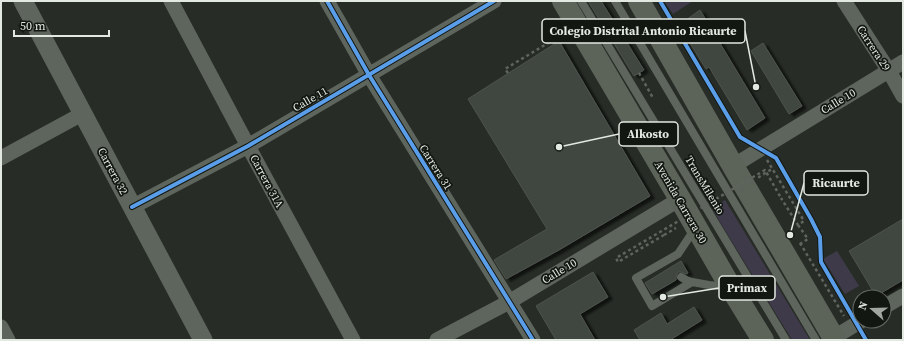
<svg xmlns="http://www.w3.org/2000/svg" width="904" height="341" viewBox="0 0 904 341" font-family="'Source Serif 4',serif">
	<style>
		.green { fill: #3f3a49 }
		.building { fill: #40473f; stroke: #4e534d; filter: url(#shadow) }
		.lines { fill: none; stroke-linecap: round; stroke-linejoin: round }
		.path { stroke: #5f655e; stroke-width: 2.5; stroke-dasharray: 3 3; stroke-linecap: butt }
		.service { stroke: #5e655d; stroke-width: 8 }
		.minor { stroke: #5e655d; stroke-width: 15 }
		.tertiary { stroke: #5e655d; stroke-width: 19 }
		.trunk { stroke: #5c645a; stroke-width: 22 }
		.path-bridge { stroke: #5f655e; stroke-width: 2.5; stroke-dasharray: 3 3; stroke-linecap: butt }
		.cycleway-casing { stroke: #121711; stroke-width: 6 }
		.cycleway { stroke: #5a9eea; stroke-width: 4 }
		.labels { text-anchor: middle; stroke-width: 3.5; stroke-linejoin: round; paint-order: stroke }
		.street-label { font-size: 11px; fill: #e2e9e1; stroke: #121711 }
		.leader { fill: none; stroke: #e2e9e1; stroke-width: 1.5 }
		.callout-dot { fill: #e2e9e1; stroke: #121711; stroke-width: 1.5 }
		.callout { fill: #121711; stroke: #e2e9e1; stroke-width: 1.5 }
		.callout-label { font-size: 12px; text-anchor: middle; font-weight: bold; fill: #e2e9e1 }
	</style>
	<defs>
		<filter id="shadow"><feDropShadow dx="4.5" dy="2.5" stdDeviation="1" flood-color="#0009"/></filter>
	</defs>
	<rect width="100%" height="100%" fill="#272d26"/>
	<!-- green -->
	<g class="green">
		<polygon points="664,1 693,1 673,14"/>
		<polygon points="725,200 810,340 792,340 712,209"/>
		<polygon points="837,251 859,286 845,294 823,259"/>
	</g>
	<!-- building -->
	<g class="building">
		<polygon points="588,1 601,1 644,70 634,76"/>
		<polygon points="700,10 765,118 747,130 709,67 706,69 679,25"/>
		<polygon points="559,41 650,196 559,250 506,279 494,260 547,229 468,99"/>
		<polygon points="763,43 802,106 789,114 751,51"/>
		<polygon points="903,219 903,280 876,296 849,251"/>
		<polygon points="681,261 688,273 686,274 681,272 678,272 676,277 676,280 652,294 645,283"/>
		<polygon points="593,272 608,297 580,314 595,340 556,340 536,306"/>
		<polygon points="694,307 702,320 670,340 640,340 634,330 661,313 667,324"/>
	</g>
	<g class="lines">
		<!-- path -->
		<g class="path">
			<polyline points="508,73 505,69 558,37"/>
			<polyline points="639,73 653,98"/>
			<polyline points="767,160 804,221 798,225 781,198"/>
			<polyline points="760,177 759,177 772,169"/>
			<polyline points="798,225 808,239 800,244"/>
			<polyline points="664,235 676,228"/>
			<polyline points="800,243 844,316"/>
		</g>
		<!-- service -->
		<g class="service">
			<polyline points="581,1 786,340"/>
			<polyline points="615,1 816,340"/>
			<polyline points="694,230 678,254 636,278 652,306 692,282 709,285 727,287"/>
			<polyline points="681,277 686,280 692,282"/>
		</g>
		<!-- minor -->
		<g class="minor">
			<polyline points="171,1 248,146 353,340"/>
			<polyline points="327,1 369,75 533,340"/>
			<polyline points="844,1 889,71 903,96"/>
			<polyline points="1,158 82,114"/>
			<polyline points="733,166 903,62"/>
			<polyline points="132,207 248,146 494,1"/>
			<polyline points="884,307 903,296"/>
			<polyline points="1,327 8,340"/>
			<polyline points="833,338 861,321"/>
			<polyline points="437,340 509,302 680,199"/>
		</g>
		<!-- tertiary -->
		<polyline class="tertiary" points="23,1 203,340"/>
		<!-- trunk -->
		<g class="trunk">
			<polyline points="563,1 680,199 731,288 763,340"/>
			<polyline points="639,1 733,166 835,340"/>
		</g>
		<!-- path-bridge -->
		<polyline class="path-bridge" points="664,235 618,262 616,258 765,170 781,198"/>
		<!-- cycleway casing -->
		<g class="cycleway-casing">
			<g id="cycleway">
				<polyline points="327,1 369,75 533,340"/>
				<polyline points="660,1 740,137 776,158 811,219 820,237 821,262 866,340"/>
				<polyline points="132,207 248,146 494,1"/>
			</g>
		</g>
		<!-- cycleway -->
		<use href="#cycleway" class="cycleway"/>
	</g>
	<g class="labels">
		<!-- street labels -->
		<g class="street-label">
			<text transform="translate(874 48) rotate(57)" y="4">Carrera 29</text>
			<text transform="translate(310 99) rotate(-30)" y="4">Calle 11</text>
			<text transform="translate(838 101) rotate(-31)" y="4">Calle 10</text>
			<text transform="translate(436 167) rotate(58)" y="4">Carrera 31</text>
			<text transform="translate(113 171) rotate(62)" y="4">Carrera 32</text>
			<text transform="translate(267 181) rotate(62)" y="4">Carrera 31A</text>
			<text transform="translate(705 185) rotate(59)" y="4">TransMilenio</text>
			<text transform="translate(681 202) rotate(60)" y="4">Avenida Carrera 30</text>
			<text transform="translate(559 271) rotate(-31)" y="4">Calle 10</text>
		</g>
	</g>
	<!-- callouts -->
	<path class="leader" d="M756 87L745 31M559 147L619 134M790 235L804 183M663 297L719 288"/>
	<g class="callout-dot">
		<circle cx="756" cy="87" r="4"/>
		<circle cx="559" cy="147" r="4"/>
		<circle cx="790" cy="235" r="4"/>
		<circle cx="663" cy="297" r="4"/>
	</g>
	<g class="callout">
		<rect x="542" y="19" width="203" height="24" rx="4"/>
		<rect x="619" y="122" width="59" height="24" rx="4"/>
		<rect x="804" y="171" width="64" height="24" rx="4"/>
		<rect x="719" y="276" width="56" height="24" rx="4"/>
	</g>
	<g class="callout-label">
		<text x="643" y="35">Colegio Distrital Antonio Ricaurte</text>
		<text x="648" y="138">Alkosto</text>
		<text x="836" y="187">Ricaurte</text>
		<text x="747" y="292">Primax</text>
	</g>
	<!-- border -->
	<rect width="904" height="341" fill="none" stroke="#e2e9e1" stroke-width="4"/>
	<!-- north arrow -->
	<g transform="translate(872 309) rotate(290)"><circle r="19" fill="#121711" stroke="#656b64"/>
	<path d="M0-3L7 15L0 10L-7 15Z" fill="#a1a7a0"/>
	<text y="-6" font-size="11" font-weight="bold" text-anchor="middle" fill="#e2e9e1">N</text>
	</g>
	<!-- scale -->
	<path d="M14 30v6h95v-6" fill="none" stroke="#e2e9e1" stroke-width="2"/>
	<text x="20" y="30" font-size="12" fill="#e2e9e1" stroke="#121711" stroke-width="3" paint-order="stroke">50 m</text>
</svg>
